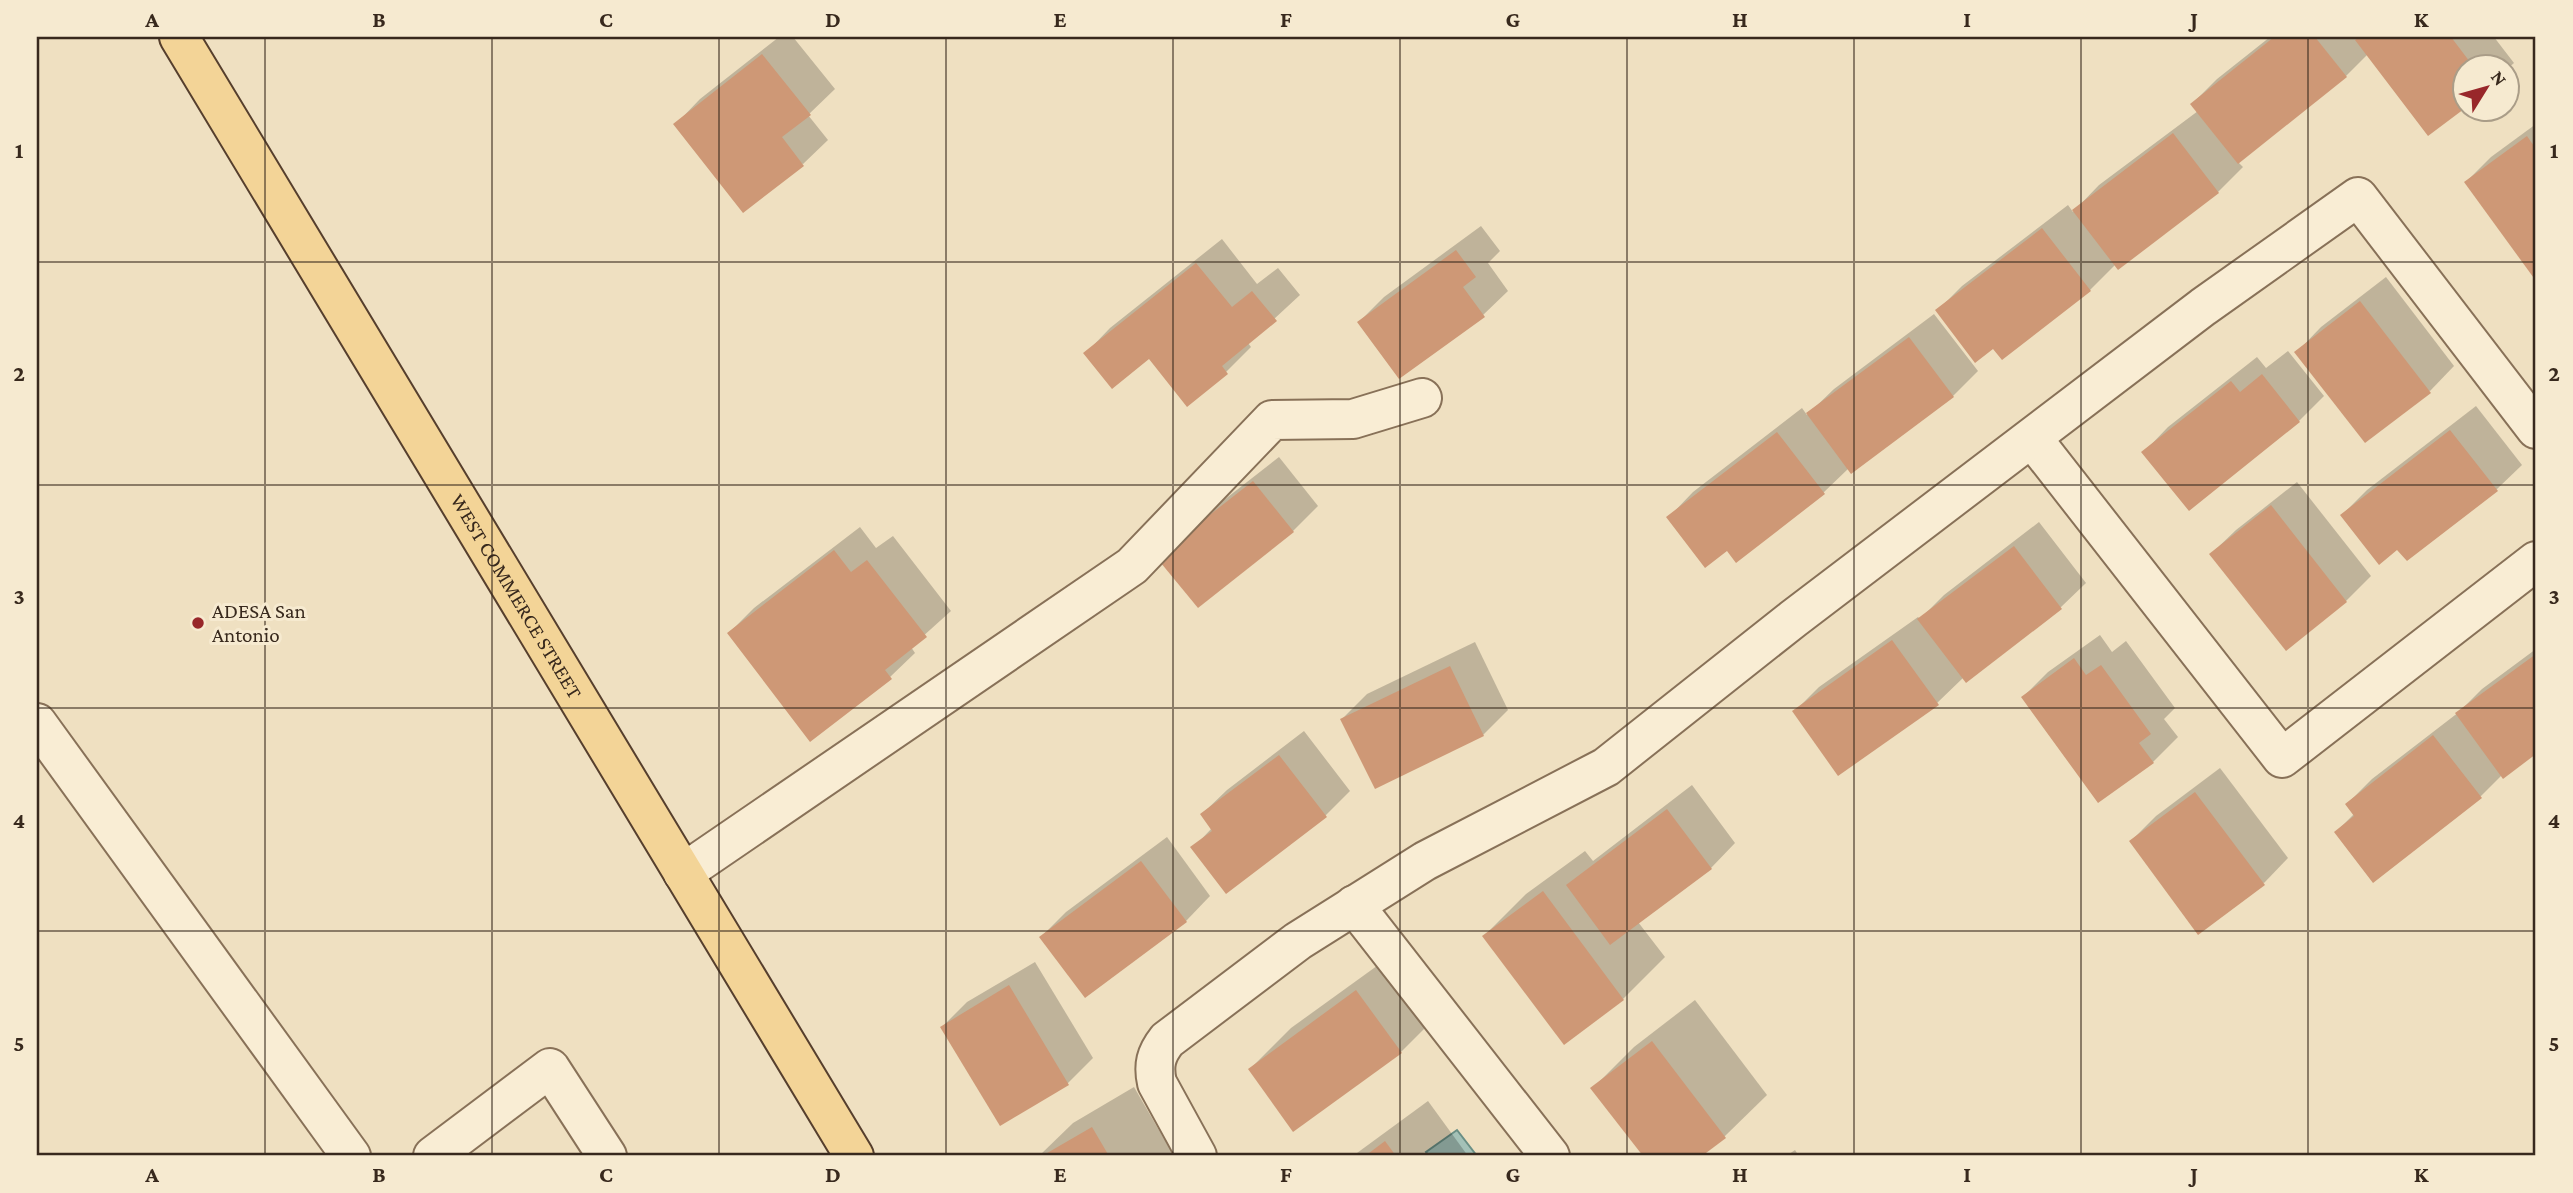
<svg xmlns="http://www.w3.org/2000/svg" width="2573" height="1193" viewBox="0 0 2573 1193" font-family="'Crimson Pro',serif">
	<style>
		.water { fill: #a4c1b7; stroke: #6a8f85; stroke-width: 2 }
		.shadow { fill: #0003 }
		.building { fill: #ce9876 }
		.lines { fill: none; stroke-linecap: round; stroke-linejoin: round }
		.minor-casing { stroke: #887158; stroke-width: 42 }
		.major-casing { stroke: #563f2d; stroke-width: 42 }
		.minor { stroke: #f9edd4; stroke-width: 38 }
		.major { stroke: #f3d497; stroke-width: 38 }
		.grid { fill: none; stroke: #38291d; stroke-width: 2; stroke-opacity: 0.55 }
		.poi-dot { fill: #98272a; stroke: #f6ead0; stroke-width: 2.5 }
		.labels { text-anchor: middle; stroke-width: 6; stroke-linejoin: round; paint-order: stroke }
		.street-label { font-size: 21px; fill: #38291d; stroke: #f6ead0 }
		.poi-label { font-size: 21px; fill: #38291d; stroke: #f6ead0; text-anchor: start }
		.neatline { fill: none; stroke: #38291d; stroke-width: 2.5 }
		.grid-label { font-size: 23px; text-anchor: middle; font-weight: bold; fill: #38291d }
	</style>
	<rect width="100%" height="100%" fill="#efe0c1"/>
	<!-- water -->
	<polygon class="water" points="1457,1130 1477,1156 1429,1156 1426,1152"/>
	<!-- shadow -->
	<g class="shadow">
		<polygon points="779,37 793,37 835,89 808,115 828,140 803,164 676,124 700,99"/>
		<polygon points="2270,37 2494,37 2514,63 2506,70 2506,66 2464,66 2464,107 2429,134 2368,54 2346,76 2238,162 2243,167 2218,192 2116,264 2090,290 1994,347 1937,311 1962,286 2068,205 2073,212 2099,185 2198,111 2192,104 2217,79"/>
		<polygon points="2536,124 2536,278 2466,182 2491,157"/>
		<polygon points="1481,226 1500,251 1488,263 1508,291 1483,315 1359,322 1384,297"/>
		<polygon points="1222,239 1257,284 1278,268 1300,295 1248,343 1251,347 1226,372 1149,357 1086,353 1110,328"/>
		<polygon points="2386,277 2454,366 2430,391 2297,352 2321,327"/>
		<polygon points="1934,314 1978,371 1953,396 1849,468 1823,493 1728,549 1669,517 1693,492 1802,408 1807,415 1834,389"/>
		<polygon points="2288,351 2324,396 2299,421 2144,452 2168,427 2257,357 2266,368"/>
		<polygon points="2476,406 2522,465 2497,489 2398,548 2342,515 2367,490"/>
		<polygon points="1279,457 1318,506 1293,531 1183,532"/>
		<polygon points="2297,482 2371,576 2346,601 2286,648 2211,554 2236,530"/>
		<polygon points="2039,522 2086,583 2061,607 1966,680 1964,677 1937,703 1795,711 1819,687 1918,617 1920,619 1944,595"/>
		<polygon points="860,527 876,548 893,536 951,611 911,647 915,653 890,677 729,633 754,608"/>
		<polygon points="2100,635 2112,652 2126,641 2175,708 2164,719 2178,737 2153,762 2098,801 2023,697 2048,672"/>
		<polygon points="1475,642 1508,710 1483,735 1342,719 1367,694"/>
		<polygon points="2536,649 2536,752 2502,775 2481,796 2336,832 2354,814 2347,804 2372,779 2459,712 2482,689"/>
		<polygon points="1304,731 1350,791 1325,816 1193,848 1212,828 1202,814 1227,790"/>
		<polygon points="2220,768 2288,858 2264,883 2131,841 2156,816"/>
		<polygon points="1692,785 1735,843 1711,868 1638,922 1665,957 1623,999 1484,936 1526,894 1585,851 1593,861"/>
		<polygon points="1167,837 1210,896 1186,921 1041,937 1066,912"/>
		<polygon points="1399,950 1443,1010 1401,1052 1250,1069 1291,1028"/>
		<polygon points="1035,962 1093,1058 1068,1083 1001,1124 942,1027 967,1002"/>
		<polygon points="1695,1000 1767,1095 1725,1136 1699,1156 1645,1156 1593,1088 1634,1047"/>
		<polygon points="1134,1087 1174,1156 1039,1156 1073,1123"/>
		<polygon points="1428,1101 1468,1156 1353,1156 1357,1153"/>
		<polygon points="1795,1150 1799,1156 1786,1156"/>
	</g>
	<!-- building -->
	<g class="building">
		<polygon points="2274,37 2315,37 2347,77 2238,164 2190,104"/>
		<polygon points="2360,37 2451,37 2473,66 2464,66 2464,109 2428,136 2355,40"/>
		<polygon points="762,54 811,115 782,137 804,166 743,213 673,124"/>
		<polygon points="2173,133 2219,193 2118,270 2072,210"/>
		<polygon points="2527,136 2536,149 2536,281 2464,182"/>
		<polygon points="2042,228 2091,291 2002,360 1993,349 1975,363 1935,310"/>
		<polygon points="1456,250 1476,277 1463,287 1485,317 1399,379 1357,322"/>
		<polygon points="1196,263 1232,307 1252,291 1277,321 1222,366 1228,374 1187,407 1149,359 1112,389 1083,353"/>
		<polygon points="2360,301 2431,393 2365,443 2294,352"/>
		<polygon points="1909,337 1954,397 1851,474 1806,413"/>
		<polygon points="2262,374 2300,422 2189,511 2141,452 2231,381 2240,392"/>
		<polygon points="2450,430 2498,491 2407,561 2397,550 2379,565 2340,515"/>
		<polygon points="1777,432 1825,494 1736,563 1727,551 1705,568 1666,517"/>
		<polygon points="1253,481 1294,532 1198,608 1156,557"/>
		<polygon points="2271,505 2347,602 2286,651 2209,554"/>
		<polygon points="2014,546 2062,609 1966,683 1917,619"/>
		<polygon points="834,550 851,572 867,560 927,637 885,670 892,679 810,742 727,633"/>
		<polygon points="1892,640 1939,705 1838,776 1792,711"/>
		<polygon points="2536,654 2536,754 2503,779 2455,713"/>
		<polygon points="2074,658 2086,675 2101,665 2151,734 2139,743 2154,763 2098,803 2021,697"/>
		<polygon points="1450,666 1484,736 1375,789 1340,719"/>
		<polygon points="2433,735 2482,798 2373,883 2334,832 2354,816 2345,804"/>
		<polygon points="1279,755 1327,817 1226,894 1190,847 1212,831 1200,814"/>
		<polygon points="2195,792 2265,885 2198,935 2129,841"/>
		<polygon points="1667,809 1712,869 1610,945 1566,885"/>
		<polygon points="1141,861 1187,922 1085,998 1039,937"/>
		<polygon points="1543,891 1624,1000 1564,1045 1482,936"/>
		<polygon points="1009,985 1069,1085 1000,1126 940,1027"/>
		<polygon points="1356,990 1402,1053 1293,1132 1248,1069"/>
		<polygon points="1652,1041 1726,1138 1702,1156 1643,1156 1590,1088"/>
		<polygon points="1092,1127 1109,1156 1042,1156"/>
		<polygon points="1385,1141 1396,1156 1365,1156"/>
	</g>
	<g class="lines">
		<!-- minor casing -->
		<g class="minor-casing">
			<g id="minor">
				<polyline points="2032,438 2282,758 2536,561"/>
				<polyline points="37,723 351,1156"/>
				<polyline points="683,873 1132,566 1272,420 1353,419 1422,398"/>
				<polyline points="1354,905 1550,1156"/>
				<polyline points="433,1156 550,1068 607,1156"/>
				<path d="M1197,1156L1157,1083C1153,1065 1156,1054 1167,1040L1298,941L1425,861L1606,767L1793,619L2203,307L2358,197L2536,429"/>
			</g>
		</g>
		<!-- major casing -->
		<g class="major-casing">
			<g id="major">
				<path id="s1" d="M179,37L854,1156"/>
			</g>
		</g>
		<!-- minor -->
		<use href="#minor" class="minor"/>
		<!-- major -->
		<use href="#major" class="major"/>
	</g>
	<!-- grid -->
	<path class="grid" d="M265,37V1156M492,37V1156M719,37V1156M946,37V1156M1173,37V1156M1400,37V1156M1627,37V1156M1854,37V1156M2081,37V1156M2308,37V1156M37,262H2536M37,485H2536M37,708H2536M37,931H2536"/>
	<!-- markers -->
	<circle class="poi-dot" cx="198" cy="623" r="7"/>
	<g class="labels">
		<!-- street labels -->
		<g class="street-label">
			<text dy="7" stroke="none"><textPath href="#s1" startOffset="653">WEST COMMERCE STREET</textPath></text>
		</g>
		<!-- poi labels -->
		<g class="poi-label">
			<text x="212" y="618">ADESA San<tspan x="212" dy="24">Antonio</tspan></text>
		</g>
	</g>
	<!-- border -->
	<rect width="2573" height="1193" fill="none" stroke="#f6ead0" stroke-width="77"/>
	<!-- north arrow -->
	<g transform="translate(2486 88) rotate(53)"><circle r="33" fill="#f6ead0" stroke="#aa9d88" stroke-width="2"/>
	<path d="M0-5L12 26L0 18L-12 26Z" fill="#98272a"/>
	<text y="-10" font-size="19" font-weight="bold" text-anchor="middle" fill="#38291d">N</text>
	</g>
	<rect x="38" y="38" width="2496" height="1116" class="neatline"/>
	<g class="grid-label">
		<text x="152" y="27">A</text>
		<text x="379" y="27">B</text>
		<text x="606" y="27">C</text>
		<text x="833" y="27">D</text>
		<text x="1060" y="27">E</text>
		<text x="1286" y="27">F</text>
		<text x="1513" y="27">G</text>
		<text x="1740" y="27">H</text>
		<text x="1967" y="27">I</text>
		<text x="2194" y="27">J</text>
		<text x="2421" y="27">K</text>
		<text x="19" y="158">1</text>
		<text x="2554" y="158">1</text>
		<text x="19" y="381">2</text>
		<text x="2554" y="381">2</text>
		<text x="19" y="604">3</text>
		<text x="2554" y="604">3</text>
		<text x="19" y="828">4</text>
		<text x="2554" y="828">4</text>
		<text x="19" y="1051">5</text>
		<text x="2554" y="1051">5</text>
		<text x="152" y="1182">A</text>
		<text x="379" y="1182">B</text>
		<text x="606" y="1182">C</text>
		<text x="833" y="1182">D</text>
		<text x="1060" y="1182">E</text>
		<text x="1286" y="1182">F</text>
		<text x="1513" y="1182">G</text>
		<text x="1740" y="1182">H</text>
		<text x="1967" y="1182">I</text>
		<text x="2194" y="1182">J</text>
		<text x="2421" y="1182">K</text>
	</g>
</svg>
